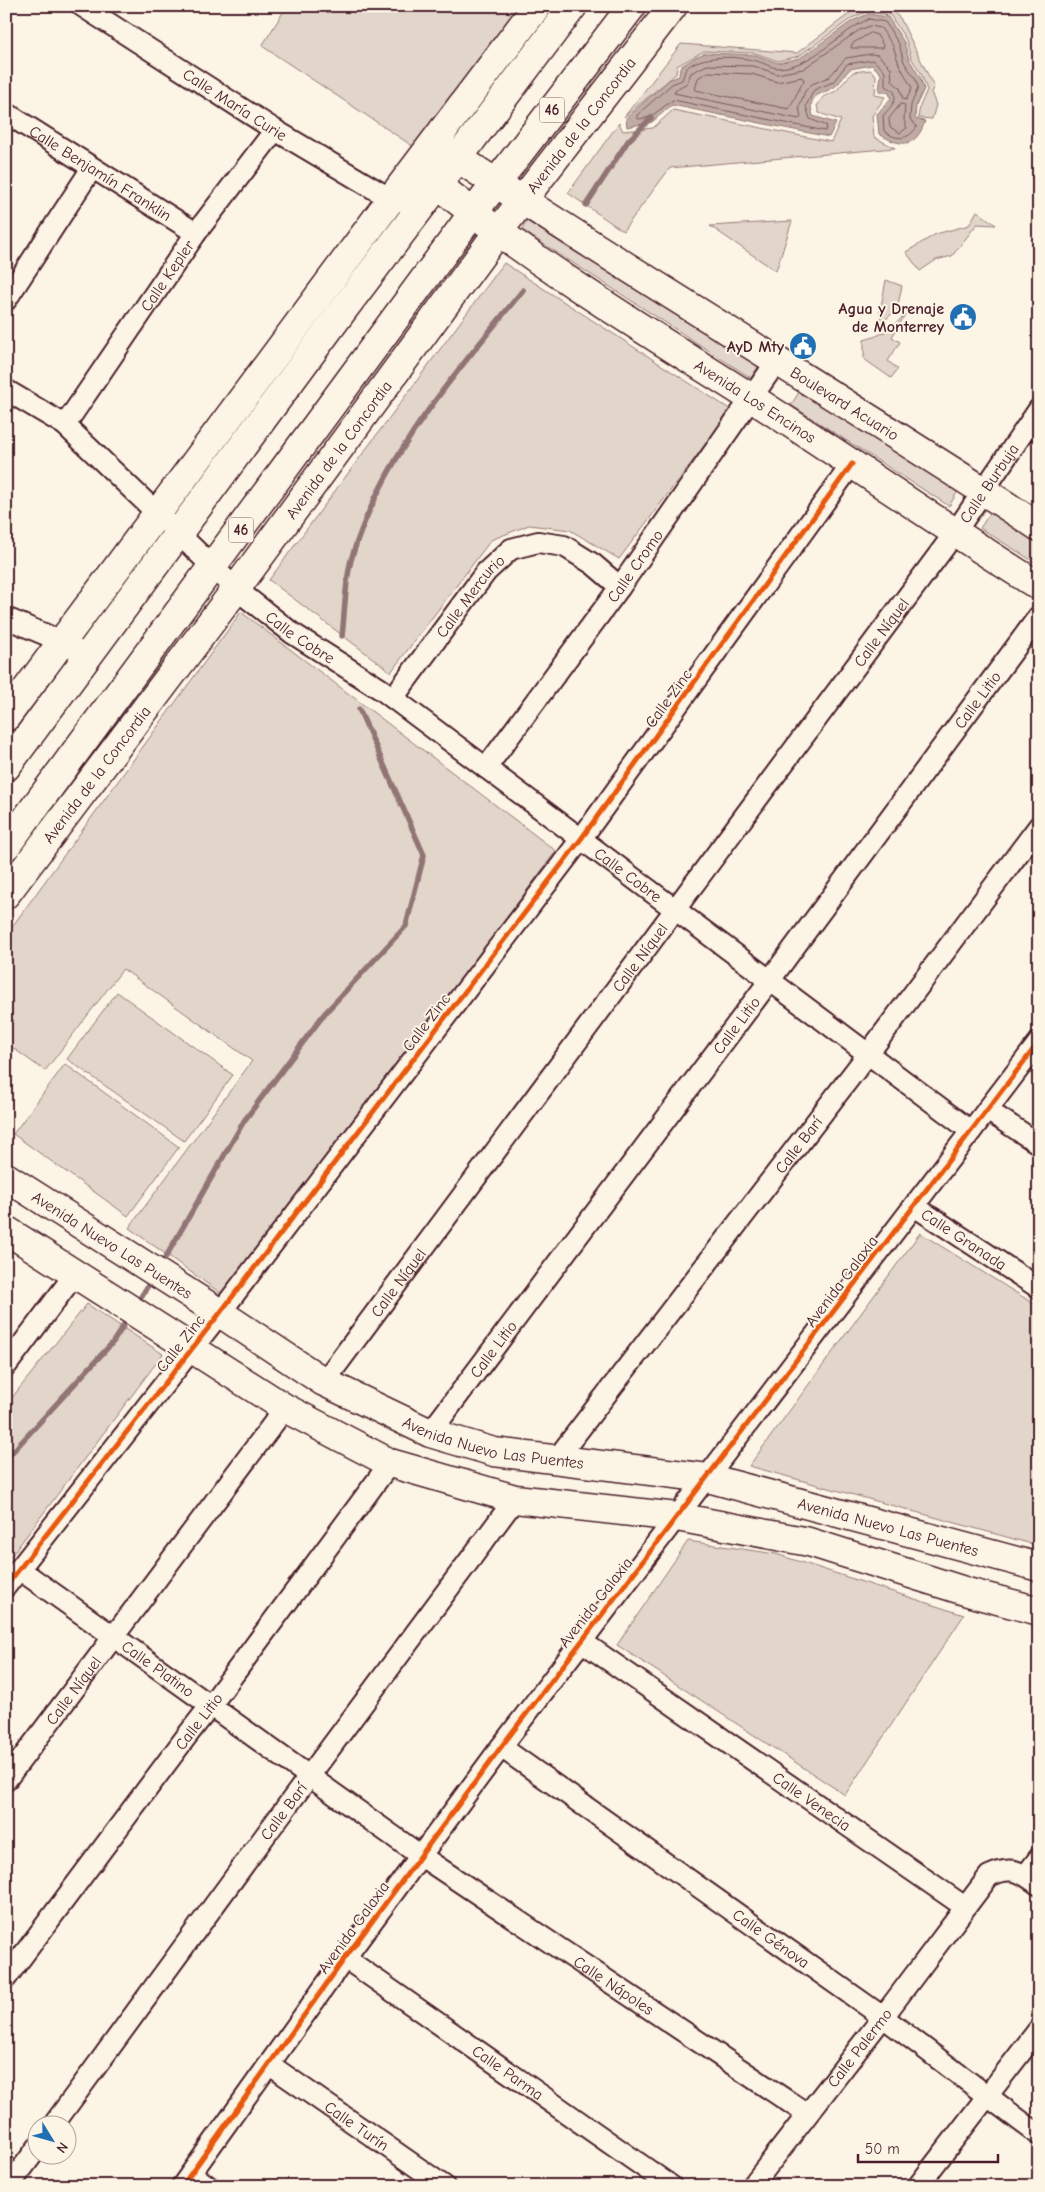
<svg xmlns="http://www.w3.org/2000/svg" width="1045" height="2192" viewBox="0 0 1045 2192" font-family="'Comic Neue',sans-serif">
	<style>
		.green { fill: #e2d5ca; stroke: #967a7a }
		.water { fill: #c0aca5; stroke: #917474 }
		.lines { fill: none; stroke-linecap: round; stroke-linejoin: round }
		.shore { stroke: #79575c; stroke-width: 1 }
		.stream { stroke: #917474; stroke-width: 5.5 }
		.street-casing { stroke: #4a1f2b; stroke-width: 24 }
		.secondary-casing { stroke: #4a1f2b; stroke-width: 31 }
		.primary-casing { stroke: #4a1f2b; stroke-width: 31 }
		.street { stroke: #fcf5e5; stroke-width: 20 }
		.secondary { stroke: #fcf5e5; stroke-width: 28 }
		.primary { stroke: #fcf5e5; stroke-width: 28 }
		.cycleway-casing { stroke: #fcf5e5; stroke-width: 8 }
		.cycleway { stroke: #e8590c; stroke-width: 5 }
		.labels { text-anchor: middle; stroke-width: 4; stroke-linejoin: round; paint-order: stroke }
		.shield { fill: #fcf5e5; stroke: #7f5f63; stroke-width: 1 }
		.shield-label { font-size: 15px; font-weight: bold; fill: #4a1f2b }
		.street-label { font-size: 16px; fill: #4a1f2b; stroke: #fcf5e5 }
		.poi-label { font-size: 16px; font-weight: bold; fill: #4a1f2b; stroke: #fcf5e5; text-anchor: end }
	</style>
	<rect width="100%" height="100%" fill="#fcf5e5"/>
	<filter id="ink" filterUnits="userSpaceOnUse"><feTurbulence type="fractalNoise" baseFrequency=".02" numOctaves="2"/><feDisplacementMap in="SourceGraphic" scale="10" xChannelSelector="R" yChannelSelector="G"/><feConvolveMatrix kernelMatrix="1 2 1 2 8 2 1 2 1" color-interpolation-filters="sRGB"/></filter>
	<g filter="url(#ink)">
		<!-- green -->
		<g class="green">
			<polygon points="287,6 525,6 417,149 262,46"/>
			<polygon points="866,6 892,11 900,18 934,87 931,92 936,105 932,119 918,118 920,106 927,90 921,73 911,58 906,40 890,15 867,12 852,18 799,56 778,61 755,53 704,51 677,66 676,74 624,117 681,44 797,53 853,11"/>
			<polygon points="870,70 876,75 875,95 885,97 872,116 874,137 895,148 670,168 623,231 568,193 619,123 623,131 653,128 673,110 831,142 841,120 819,113 817,106 823,97 836,91 853,72"/>
			<polygon points="977,211 996,225 977,224 952,256 936,260 920,271 906,252 936,234 969,225"/>
			<polygon points="529,217 760,364 751,378 522,230"/>
			<polygon points="792,221 776,271 710,226"/>
			<polygon points="504,263 731,410 619,559 570,530 529,525 491,540 391,672 269,580"/>
			<polygon points="886,280 902,286 897,309 881,324 880,312"/>
			<path d="M906,313L892,337L900,342L888,361L898,369L891,378L864,359V340C883,335 893,328 906,313Z"/>
			<polygon points="801,389 958,491 949,506 791,405"/>
			<polygon points="992,510 1039,541 1039,565 980,528"/>
			<polygon points="241,612 556,851 226,1297 129,1228 252,1061 123,969 45,1071 6,1043 6,935"/>
			<polygon points="117,992 233,1075 184,1141 67,1059"/>
			<polygon points="65,1064 179,1147 128,1216 13,1134"/>
			<polygon points="920,1233 1039,1307 1039,1546 749,1466"/>
			<polygon points="87,1304 163,1354 6,1563 6,1405"/>
			<polygon points="688,1541 776,1554 964,1615 845,1795 617,1645"/>
		</g>
		<!-- water -->
		<path class="water" d="M868,14L888,17L904,42L909,59L920,77L924,89L916,106L915,119L925,121C916,149 900,147 879,134L877,114L891,98L889,93L879,91L881,74L872,65L850,69C845,74 842,80 837,85C825,95 805,92 813,116L836,123L829,137L672,105L652,122L627,127L626,118L669,80L679,76L680,67L696,57L705,53L756,55L778,63L800,58L852,21Z"/>
		<g class="lines">
			<!-- shore -->
			<g class="shore">
				<path d="M869,19L885,22L899,44L904,62L916,80L918,88L911,105L910,119L917,127C907,141 896,140 884,131L883,116C890,107 899,101 893,90L885,86V71L873,60L847,64L833,82L814,90L806,106L810,119L827,126L825,131L673,100L650,117L639,119L637,118V115L672,84L682,80C684,76 684,72 686,69C699,54 739,56 756,61C763,62 771,68 778,68C813,67 839,32 869,19Z"/>
				<polygon points="870,26 881,28 893,46 899,64 912,88 906,100 903,99 900,88 892,81 891,68 878,55 871,54 846,58 829,77 812,84 805,91 799,107 801,117 799,119 674,93 675,90 687,83 691,73 707,65 754,66 777,74 803,69 858,31"/>
				<polygon points="871,33 877,35 883,45 882,48 851,48 852,44"/>
				<polygon points="709,72 752,74 777,82 802,77 804,80 789,109 695,90 698,78"/>
				<polygon points="901,104 905,105 904,120 907,128 900,133 890,127 889,119"/>
			</g>
			<!-- stream -->
			<g class="stream">
				<polyline points="586,205 628,141 651,118"/>
				<path d="M342,636C345,613 345,577 352,557C383,454 457,372 523,290"/>
				<polyline points="160,1267 244,1121 325,1013 406,926 424,855 359,709"/>
				<polyline points="136,1305 152,1279"/>
				<polyline points="6,1459 113,1342 129,1317"/>
			</g>
			<!-- street casing -->
			<g class="street-casing">
				<g id="street">
					<path id="s1" d="M82,6L275,130L391,199"/>
					<path id="s2" d="M6,113L196,233"/>
					<polyline points="6,300 92,168"/>
					<path id="s3" d="M6,390L65,425L236,589L292,633L382,690L971,1131"/>
					<path id="s4" d="M65,425L196,233L275,130"/>
					<polyline points="6,618 63,642 88,657"/>
					<path id="s5" d="M393,698L486,572L511,549L538,542L564,546L593,564L620,587"/>
					<path id="s6" d="M486,768L620,587L777,361"/>
					<polyline points="987,1110 1039,1144"/>
					<path id="s7" d="M914,1206L1039,1288"/>
					<polyline points="6,1366 75,1274"/>
					<path id="s8" d="M324,1382L954,534L1039,409"/>
					<path id="s9" d="M430,1433L770,980L1039,616"/>
					<path id="s10" d="M555,1461L868,1054L1039,826"/>
					<path id="s11" d="M19,1569L421,1856L807,2114"/>
					<polyline points="6,1586 220,1313 581,839 852,464"/>
					<path id="s12" d="M581,1641L965,1907"/>
					<path id="s13" d="M501,1747L883,2017L1039,2135"/>
					<path id="s14" d="M6,1780L285,1408"/>
					<polyline points="1026,1875 1039,1858"/>
					<path id="s15" d="M345,1958L671,2186"/>
					<path id="s16" d="M6,1978L186,1737L211,1705L390,1463"/>
					<path id="s17" d="M270,2065L444,2186"/>
					<path id="s18" d="M54,2124L270,1829L515,1499"/>
					<polyline points="191,2174 208,2186"/>
					<polyline points="9,2186 38,2147"/>
					<polyline points="182,2186 345,1958 501,1747 1039,1042"/>
					<path id="s19" d="M752,2186L883,2017L989,1876C1011,1865 1020,1871 1039,1885"/>
					<polyline points="918,2186 1039,2029"/>
				</g>
			</g>
			<!-- secondary casing -->
			<g class="secondary-casing">
				<g id="secondary">
					<path id="s20" d="M458,158C649,285 847,401 1039,527"/>
					<path id="s21" d="M438,185C540,268 653,335 764,406C856,465 945,528 1039,586"/>
					<polyline points="6,717 391,199 537,6"/>
					<path id="s22" d="M6,894L236,589L498,232L673,6"/>
					<path id="s23" d="M6,1177L220,1313L324,1382L430,1433L494,1452L708,1478L1039,1567"/>
					<polyline points="6,1230 285,1408 390,1463 515,1499 677,1517 809,1542 971,1593 1039,1611"/>
				</g>
			</g>
			<!-- primary casing -->
			<g class="primary-casing">
				<g id="primary">
					<polyline points="411,203 444,129"/>
					<polyline points="6,767 340,314 573,6"/>
					<polyline points="6,846 473,213 632,6"/>
				</g>
			</g>
			<!-- street -->
			<use href="#street" class="street"/>
			<!-- secondary -->
			<use href="#secondary" class="secondary"/>
			<!-- primary -->
			<use href="#primary" class="primary"/>
			<!-- cycleway casing -->
			<g class="cycleway-casing">
				<g id="cycleway">
					<polyline points="6,1586 220,1313 581,839 852,464"/>
					<polyline points="182,2186 345,1958 501,1747 1039,1042"/>
				</g>
			</g>
			<!-- cycleway -->
			<use href="#cycleway" class="cycleway"/>
		</g>
	</g>
	<!-- icons -->
	<defs>
		<g id="civic-disc" transform="scale(1.4375)"><circle r="9.5" fill="#1f6fb2" stroke="#fcf5e5"/><path d="M-.6-6.5H3V-4.5H.6V-3L4-1V1h2V6H-6V1h2V-1L-.6-3ZM-1.2 2.5V6h2.4V2.5Z" fill="#fff"/></g>
	</defs>
	<g fill-rule="evenodd">
		<use href="#civic-disc" x="963" y="317"/>
		<use href="#civic-disc" x="803" y="346"/>
	</g>
	<g class="labels">
		<!-- shield labels -->
		<g class="shield">
			<rect x="539.5" y="97.5" width="25" height="25" rx="4"/>
			<rect x="228.5" y="517.5" width="25" height="25" rx="4"/>
		</g>
		<g class="shield-label">
			<text x="552" y="115">46</text>
			<text x="241" y="535">46</text>
		</g>
		<!-- street labels -->
		<g class="street-label">
			<text dy="6" stroke="none"><textPath href="#s1" startOffset="182">Calle María Curie</textPath></text>
			<text dy="6" stroke="none"><textPath href="#s22" startOffset="960">Avenida de la Concordia</textPath></text>
			<text dy="6" stroke="none"><textPath href="#s2" startOffset="112">Calle Benjamín Franklin</textPath></text>
			<text dy="6" stroke="none"><textPath href="#s4" startOffset="181">Calle Kepler</textPath></text>
			<text dy="6" stroke="none"><textPath href="#s21" startOffset="384">Avenida Los Encinos</textPath></text>
			<text dy="6" stroke="none"><textPath href="#s20" startOffset="458">Boulevard Acuario</textPath></text>
			<text dy="6" stroke="none"><textPath href="#s22" startOffset="555">Avenida de la Concordia</textPath></text>
			<text dy="6" stroke="none"><textPath href="#s8" startOffset="1118">Calle Burbuja</textPath></text>
			<text dy="6" stroke="none"><textPath href="#s6" startOffset="251">Calle Cromo</textPath></text>
			<text dy="6" stroke="none"><textPath href="#s5" startOffset="128">Calle Mercurio</textPath></text>
			<text dy="6" stroke="none"><textPath href="#s8" startOffset="934">Calle Níquel</textPath></text>
			<text dy="6" stroke="none"><textPath href="#s3" startOffset="386">Calle Cobre</textPath></text>
			<text transform="translate(668 698) rotate(-54)" y="6">Calle Zinc</text>
			<text dy="6" stroke="none"><textPath href="#s9" startOffset="915">Calle Litio</textPath></text>
			<text dy="6" stroke="none"><textPath href="#s22" startOffset="150">Avenida de la Concordia</textPath></text>
			<text dy="6" stroke="none"><textPath href="#s3" startOffset="791">Calle Cobre</textPath></text>
			<text dy="6" stroke="none"><textPath href="#s8" startOffset="529">Calle Níquel</textPath></text>
			<text transform="translate(426 1022) rotate(-53)" y="6">Calle Zinc</text>
			<text dy="6" stroke="none"><textPath href="#s9" startOffset="510">Calle Litio</textPath></text>
			<text dy="6" stroke="none"><textPath href="#s10" startOffset="399">Calle Barí</textPath></text>
			<text dy="6" stroke="none"><textPath href="#s7" startOffset="60">Calle Granada</textPath></text>
			<text dy="6" stroke="none"><textPath href="#s23" startOffset="126">Avenida Nuevo Las Puentes</textPath></text>
			<text transform="translate(841 1281) rotate(-53)" y="6">Avenida Galaxia</text>
			<text dy="6" stroke="none"><textPath href="#s8" startOffset="124">Calle Níquel</textPath></text>
			<text transform="translate(180 1343) rotate(-52)" y="6">Calle Zinc</text>
			<text dy="6" stroke="none"><textPath href="#s9" startOffset="105">Calle Litio</textPath></text>
			<text dy="6" stroke="none"><textPath href="#s23" startOffset="560">Avenida Nuevo Las Puentes</textPath></text>
			<text dy="6" stroke="none"><textPath href="#s23" startOffset="965">Avenida Nuevo Las Puentes</textPath></text>
			<text transform="translate(595 1602) rotate(-52)" y="6">Avenida Galaxia</text>
			<text dy="6" stroke="none"><textPath href="#s11" startOffset="171">Calle Platino</textPath></text>
			<text dy="6" stroke="none"><textPath href="#s14" startOffset="112">Calle Níquel</textPath></text>
			<text dy="6" stroke="none"><textPath href="#s16" startOffset="321">Calle Litio</textPath></text>
			<text dy="6" stroke="none"><textPath href="#s12" startOffset="281">Calle Venecia</textPath></text>
			<text dy="6" stroke="none"><textPath href="#s18" startOffset="388">Calle Barí</textPath></text>
			<text transform="translate(353 1927) rotate(-54)" y="6">Avenida Galaxia</text>
			<text dy="6" stroke="none"><textPath href="#s13" startOffset="331">Calle Génova</textPath></text>
			<text dy="6" stroke="none"><textPath href="#s11" startOffset="726">Calle Nápoles</textPath></text>
			<text dy="6" stroke="none"><textPath href="#s19" startOffset="175">Calle Palermo</textPath></text>
			<text dy="6" stroke="none"><textPath href="#s15" startOffset="199">Calle Parma</textPath></text>
			<text dy="6" stroke="none"><textPath href="#s17" startOffset="106">Calle Turín</textPath></text>
		</g>
		<!-- poi labels -->
		<g class="poi-label">
			<text x="944" y="314">Agua y Drenaje<tspan x="944" dy="18">de Monterrey</tspan></text>
			<text x="784" y="352">AyD Mty</text>
		</g>
	</g>
	<!-- margin -->
	<rect width="1045" height="2192" fill="none" stroke="#fcf5e5" stroke-width="25"/>
	<rect x="12" y="12" width="1020" height="2167" fill="none" stroke="#4a1f2b" stroke-width="2" filter="url(#ink)"/>
	<!-- north arrow -->
	<g transform="translate(52 2140) rotate(127)"><circle r="24" fill="#fcf5e5" stroke="#b59f9b"/>
	<path d="M0-4L9 19L0 12L-9 19Z" fill="#1f6fb2"/>
	<text y="-8" font-size="14" font-weight="bold" text-anchor="middle" fill="#4a1f2b">N</text>
	</g>
	<!-- scale -->
	<path d="M858 2154v8h140v-8" fill="none" stroke="#4a1f2b" stroke-width="2.5"/>
	<text x="865" y="2154" font-size="15" fill="#4a1f2b" stroke="#fcf5e5" stroke-width="4" paint-order="stroke">50 m</text>
</svg>
